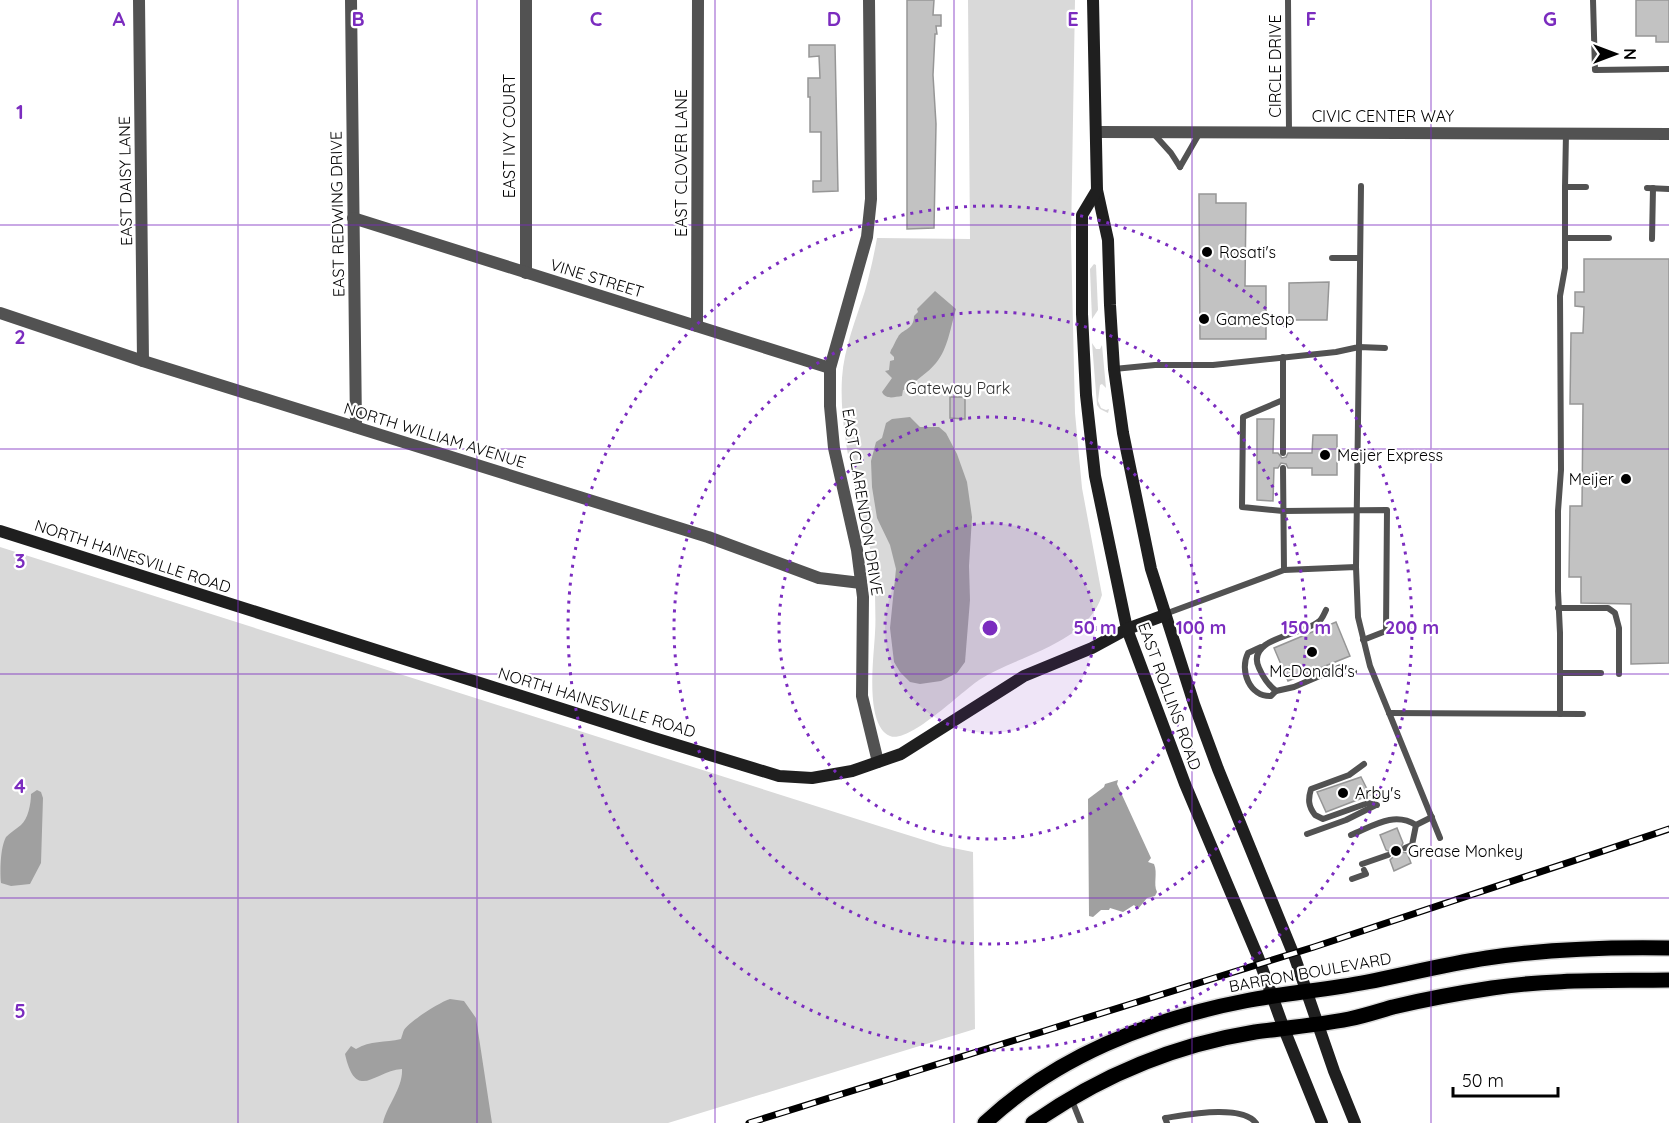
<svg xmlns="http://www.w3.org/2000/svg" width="1669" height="1123" viewBox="0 0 1669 1123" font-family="Quicksand,sans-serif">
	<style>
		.green { fill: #d9d9d9 }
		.water { fill: #a0a0a0 }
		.building { fill: #c2c2c2; stroke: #969696; stroke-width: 1.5 }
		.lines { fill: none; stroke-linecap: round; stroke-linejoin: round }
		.primary-casing { stroke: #dbdbdb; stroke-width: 18 }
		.lane { stroke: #525252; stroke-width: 6 }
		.street { stroke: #525252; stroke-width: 12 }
		.secondary { stroke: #1f1f1f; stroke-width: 12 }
		.primary { stroke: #000; stroke-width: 15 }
		.rail-casing { stroke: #000; stroke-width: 7 }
		.rail { stroke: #fff; stroke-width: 4.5; stroke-dasharray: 14; stroke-linecap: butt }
		.grid { fill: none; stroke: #7b2cbf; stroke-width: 1.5; stroke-opacity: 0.55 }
		.ring { fill: none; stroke: #7b2cbf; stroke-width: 3; stroke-dasharray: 3 6 }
		.poi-dot { fill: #000; stroke: #fff; stroke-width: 2 }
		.labels { text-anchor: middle; stroke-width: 4.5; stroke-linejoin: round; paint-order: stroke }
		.street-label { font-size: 16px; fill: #000; stroke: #fff }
		.poi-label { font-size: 16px; fill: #000; stroke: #fff; text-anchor: start }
		.park-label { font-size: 16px; fill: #303030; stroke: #fff }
		.grid-label { font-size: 20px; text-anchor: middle; font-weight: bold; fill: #7b2cbf; stroke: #fff; stroke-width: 4.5; stroke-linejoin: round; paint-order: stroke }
		.centre { fill: #7b2cbf; stroke: #fff; stroke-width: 3 }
		.ring-label { font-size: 18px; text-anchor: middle; font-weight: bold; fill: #7b2cbf; stroke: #fff; stroke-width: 4.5; stroke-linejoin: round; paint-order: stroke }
	</style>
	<rect width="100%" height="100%" fill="#fff"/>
	<!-- green -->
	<g class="green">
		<path d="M968,0H1075L1071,238L1075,413L1082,488L1102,595C1087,644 1018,655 979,680C961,692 909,744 890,736C864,725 874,656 875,633C876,620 875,606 875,593C875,555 862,518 854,482C846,450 840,411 842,378C844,348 856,319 865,291C870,273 874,255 877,238L970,239Z"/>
		<polygon points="1094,264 1096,265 1098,310 1092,319 1090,269"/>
		<polygon points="1092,343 1096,349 1100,349 1102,345 1106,388 1102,384 1100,385 1098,401 1101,408 1106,410 1109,409 1108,413 1100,409 1097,405"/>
		<polygon points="0,547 882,827 943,846 973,852 975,1029 668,1123 0,1123"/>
	</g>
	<!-- water -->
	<g class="water">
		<path d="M935,291L956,309C951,325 948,349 936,363C928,373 916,379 908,389L903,390L902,396C894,397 886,400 882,392L892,378L885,371L889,370L890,361L894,360V357L890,353L891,350C894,346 895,341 898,337C902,329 914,330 914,316L918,312L917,309Z"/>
		<polygon points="910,417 920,427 939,427 946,433 957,454 967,482 972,517 969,566 970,600 965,662 957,673 941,681 920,684 910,682 900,672 894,662 890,628 896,569 890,545 877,518 872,487 871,461 876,442 882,438 886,423 892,419"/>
		<path d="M1118,780L1117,784L1151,858L1148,862L1154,864C1158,873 1153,884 1157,892L1155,896L1147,898L1138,909L1134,905L1123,912L1110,908L1109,910H1101L1093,917L1089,916L1088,799L1104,787L1105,784Z"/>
		<path d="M37,790L41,792L43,798L41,863L30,884L11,886L1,883C0,872 0,848 6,837C10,833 16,829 21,825C28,819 31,804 31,794Z"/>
		<path d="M450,999L464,1001L476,1018L492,1123H383C387,1105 403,1088 402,1069C374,1071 356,1103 345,1054L351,1046L356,1049C370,1040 385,1043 401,1039C402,1036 403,1032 404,1030C410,1021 440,1002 450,999Z"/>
	</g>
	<!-- building -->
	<g class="building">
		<polygon points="907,0 934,0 933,15 941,15 941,26 936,26 937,34 935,34 933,75 936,124 934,228 907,229"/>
		<polygon points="1636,0 1669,0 1669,42 1656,42 1656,36 1636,36"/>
		<polygon points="809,45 835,45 838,191 813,192 813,181 821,181 821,132 810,132 810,97 808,97 808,78 820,78 819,56 809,57"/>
		<polygon points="1199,194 1216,194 1216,203 1246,203 1245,286 1266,286 1266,339 1200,339"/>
		<polygon points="1584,259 1669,259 1669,663 1631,664 1631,604 1581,603 1581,577 1569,577 1570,506 1582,506 1583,404 1570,404 1571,333 1583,333 1584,307 1575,306 1575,292 1584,292"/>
		<polygon points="1329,282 1327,320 1289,320 1289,283"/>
		<polygon points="950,397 965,397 965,419 950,418"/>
		<polygon points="1257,419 1274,419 1273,453 1278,453 1282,458 1286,457 1288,453 1312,453 1313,435 1337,435 1337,475 1312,475 1312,468 1288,468 1286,464 1281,463 1278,468 1274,468 1273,501 1257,500"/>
		<polygon points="1336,622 1350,656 1288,681 1274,648"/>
		<polygon points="1361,777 1370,795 1326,812 1317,792"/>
		<polygon points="1397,828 1403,843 1400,850 1402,852 1407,853 1411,863 1394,871 1390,860 1393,857 1393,853 1386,850 1380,835"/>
	</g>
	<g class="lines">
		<!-- primary casing -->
		<g class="primary-casing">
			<g id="primary">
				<path d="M985,1123C1055,1057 1151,1019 1245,1001C1286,993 1326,990 1367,982C1407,974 1447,964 1487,958C1547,949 1609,947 1669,948"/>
				<path d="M1033,1123C1100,1076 1174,1045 1255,1032C1286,1028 1318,1025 1349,1019C1364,1016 1379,1011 1393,1007C1426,999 1459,993 1492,988C1550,979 1610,981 1669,980"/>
			</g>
		</g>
		<!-- lane -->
		<g class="lane">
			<polyline points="1288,0 1289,132"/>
			<polyline points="1593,0 1595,70 1669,69"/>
			<polyline points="1152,132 1171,153 1180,167"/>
			<polyline points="1566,133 1565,187 1586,187"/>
			<polyline points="1180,167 1199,134"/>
			<polyline points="1647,188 1669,189"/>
			<polyline points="1565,238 1609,238"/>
			<polyline points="1652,239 1653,188"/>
			<polyline points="1332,258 1360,258"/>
			<polyline points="1283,357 1283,400 1243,417 1242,507 1283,511 1387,510 1386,631 1363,640"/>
			<polyline points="1114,369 1155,365 1213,365 1336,352 1359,347 1361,186"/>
			<polyline points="1283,400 1283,453"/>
			<polyline points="1283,468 1284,570"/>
			<polyline points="1356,567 1359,347 1385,348"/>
			<polyline points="1558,608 1608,608 1615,613 1619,628 1619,674"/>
			<path d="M1326,610C1324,614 1322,620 1318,622C1302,635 1245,638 1259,668C1263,677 1268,685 1276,691L1294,687L1343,666L1354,672"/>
			<polyline points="1165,614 1284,570 1356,567 1358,617 1370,666 1440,838"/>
			<path d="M1261,647L1248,653C1239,671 1250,697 1271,696L1276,691"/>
			<polyline points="1560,673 1601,673"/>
			<polyline points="1389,713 1583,714"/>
			<polyline points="1560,714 1560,633 1558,591 1558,511 1561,470 1560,296 1565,268 1565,187"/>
			<path d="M1364,764L1349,775L1311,789C1308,799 1308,806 1315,815L1323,819L1368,803L1377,805"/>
			<polyline points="1307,834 1346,820 1376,805"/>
			<path d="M1351,835C1373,826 1394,811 1416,825L1432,817"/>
			<polyline points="1405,848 1412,845 1416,825"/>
			<polyline points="1362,864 1388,855"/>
			<polyline points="1352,879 1366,874 1364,870"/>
			<polyline points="1071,1098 1081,1123"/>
			<path d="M1167,1123L1165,1118C1186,1115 1241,1104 1256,1123"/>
		</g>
		<!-- street -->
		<g class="street">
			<polyline points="139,0 143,361"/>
			<polyline points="351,0 356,427"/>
			<polyline points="526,0 526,273"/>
			<polyline points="869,0 871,199 867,237 830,368 830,406 834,448 857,550 863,597 862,696 878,762"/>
			<polyline points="1097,132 1669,134"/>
			<polyline points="353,218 830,368"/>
			<polyline points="0,313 143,361 708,537 819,578 861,583"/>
			<polyline points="697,326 698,0"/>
		</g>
		<!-- secondary -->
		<g class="secondary">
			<polyline points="1093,0 1097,190 1108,240 1110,305 1114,369 1123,433 1151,569 1194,704 1218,769 1295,958 1334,1071 1355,1123"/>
			<polyline points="1097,190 1082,215 1082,314 1086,395 1095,476 1127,629 1185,784 1258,957 1284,1029 1322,1123"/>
			<polyline points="0,531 654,738 779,776 812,778 852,771 901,754 1024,676 1092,648 1127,629 1165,615"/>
		</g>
		<!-- primary -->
		<use href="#primary" class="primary"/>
		<!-- rail casing -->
		<g class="rail-casing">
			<polyline id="rail" points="749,1123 1314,947 1669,829"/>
		</g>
		<!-- rail -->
		<use href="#rail" class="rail"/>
	</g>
	<!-- grid -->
	<path class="grid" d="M238,0V1123M477,0V1123M715,0V1123M954,0V1123M1192,0V1123M1431,0V1123M0,225H1669M0,449H1669M0,674H1669M0,898H1669"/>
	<!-- distance rings -->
	<circle cx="990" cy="628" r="105" fill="#7b2cbf" fill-opacity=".12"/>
	<g class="ring">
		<circle cx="990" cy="628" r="105"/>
		<circle cx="990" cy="628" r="211"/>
		<circle cx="990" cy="628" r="316"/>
		<circle cx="990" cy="628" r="422"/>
	</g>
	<!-- markers -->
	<g class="poi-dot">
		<circle cx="1207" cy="252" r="6"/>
		<circle cx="1204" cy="319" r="6"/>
		<circle cx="1325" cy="455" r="6"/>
		<circle cx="1626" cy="479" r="6"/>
		<circle cx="1312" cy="652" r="6"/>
		<circle cx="1343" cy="793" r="6"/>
		<circle cx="1396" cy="851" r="6"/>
	</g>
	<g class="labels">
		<!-- street labels -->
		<g class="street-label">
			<text transform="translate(1275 66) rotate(-90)" y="6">CIRCLE DRIVE</text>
			<text x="1383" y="122">CIVIC CENTER WAY</text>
			<text transform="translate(509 136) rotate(-90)" y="6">EAST IVY COURT</text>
			<text transform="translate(681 163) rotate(-90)" y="6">EAST CLOVER LANE</text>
			<text transform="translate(125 181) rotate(-91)" y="6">EAST DAISY LANE</text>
			<text transform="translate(337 214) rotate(-91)" y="6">EAST REDWING DRIVE</text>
			<text transform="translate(597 278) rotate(17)" y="6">VINE STREET</text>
			<text transform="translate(435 435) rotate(17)" y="6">NORTH WILLIAM AVENUE</text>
			<text transform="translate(863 502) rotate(81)" y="6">EAST CLARENDON DRIVE</text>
			<text transform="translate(133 556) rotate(18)" y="6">NORTH HAINESVILLE ROAD</text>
			<text transform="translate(1170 696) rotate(70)" y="6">EAST ROLLINS ROAD</text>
			<text transform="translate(597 702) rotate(17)" y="6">NORTH HAINESVILLE ROAD</text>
			<text transform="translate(1310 972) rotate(-10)" y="6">BARRON BOULEVARD</text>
		</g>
		<!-- poi labels -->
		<g class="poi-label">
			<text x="1219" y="258">Rosati's</text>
			<text x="1216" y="325">GameStop</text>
			<text x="1337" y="461">Meijer Express</text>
			<text x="1614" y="485" text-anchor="end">Meijer</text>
			<text x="1312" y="677" text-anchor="middle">McDonald's</text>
			<text x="1355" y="799">Arby's</text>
			<text x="1408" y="857">Grease Monkey</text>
		</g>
		<!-- park labels -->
		<g class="park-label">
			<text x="958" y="394">Gateway Park</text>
		</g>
	</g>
	<g class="grid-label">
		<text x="119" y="26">A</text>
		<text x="358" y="26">B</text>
		<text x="596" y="26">C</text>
		<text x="834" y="26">D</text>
		<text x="1073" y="26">E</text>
		<text x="1311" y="26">F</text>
		<text x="1550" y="26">G</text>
		<text x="20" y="119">1</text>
		<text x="20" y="344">2</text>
		<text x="20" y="568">3</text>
		<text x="20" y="793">4</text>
		<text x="20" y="1018">5</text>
	</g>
	<circle cx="990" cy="628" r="9" class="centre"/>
	<g class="ring-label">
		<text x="1095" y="634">50 m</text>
		<text x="1201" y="634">100 m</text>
		<text x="1306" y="634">150 m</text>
		<text x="1412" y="634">200 m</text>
	</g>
	<!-- north arrow -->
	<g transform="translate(1615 54) rotate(90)" stroke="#ffffff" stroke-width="4.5" paint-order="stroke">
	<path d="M0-4.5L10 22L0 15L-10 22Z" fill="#000000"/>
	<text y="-9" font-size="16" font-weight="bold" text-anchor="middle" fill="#000000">N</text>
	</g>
	<!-- scale -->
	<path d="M1453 1087v9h105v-9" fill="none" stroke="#000000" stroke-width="3"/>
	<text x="1462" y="1087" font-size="18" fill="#000000" stroke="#ffffff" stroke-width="4.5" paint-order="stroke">50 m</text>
</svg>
